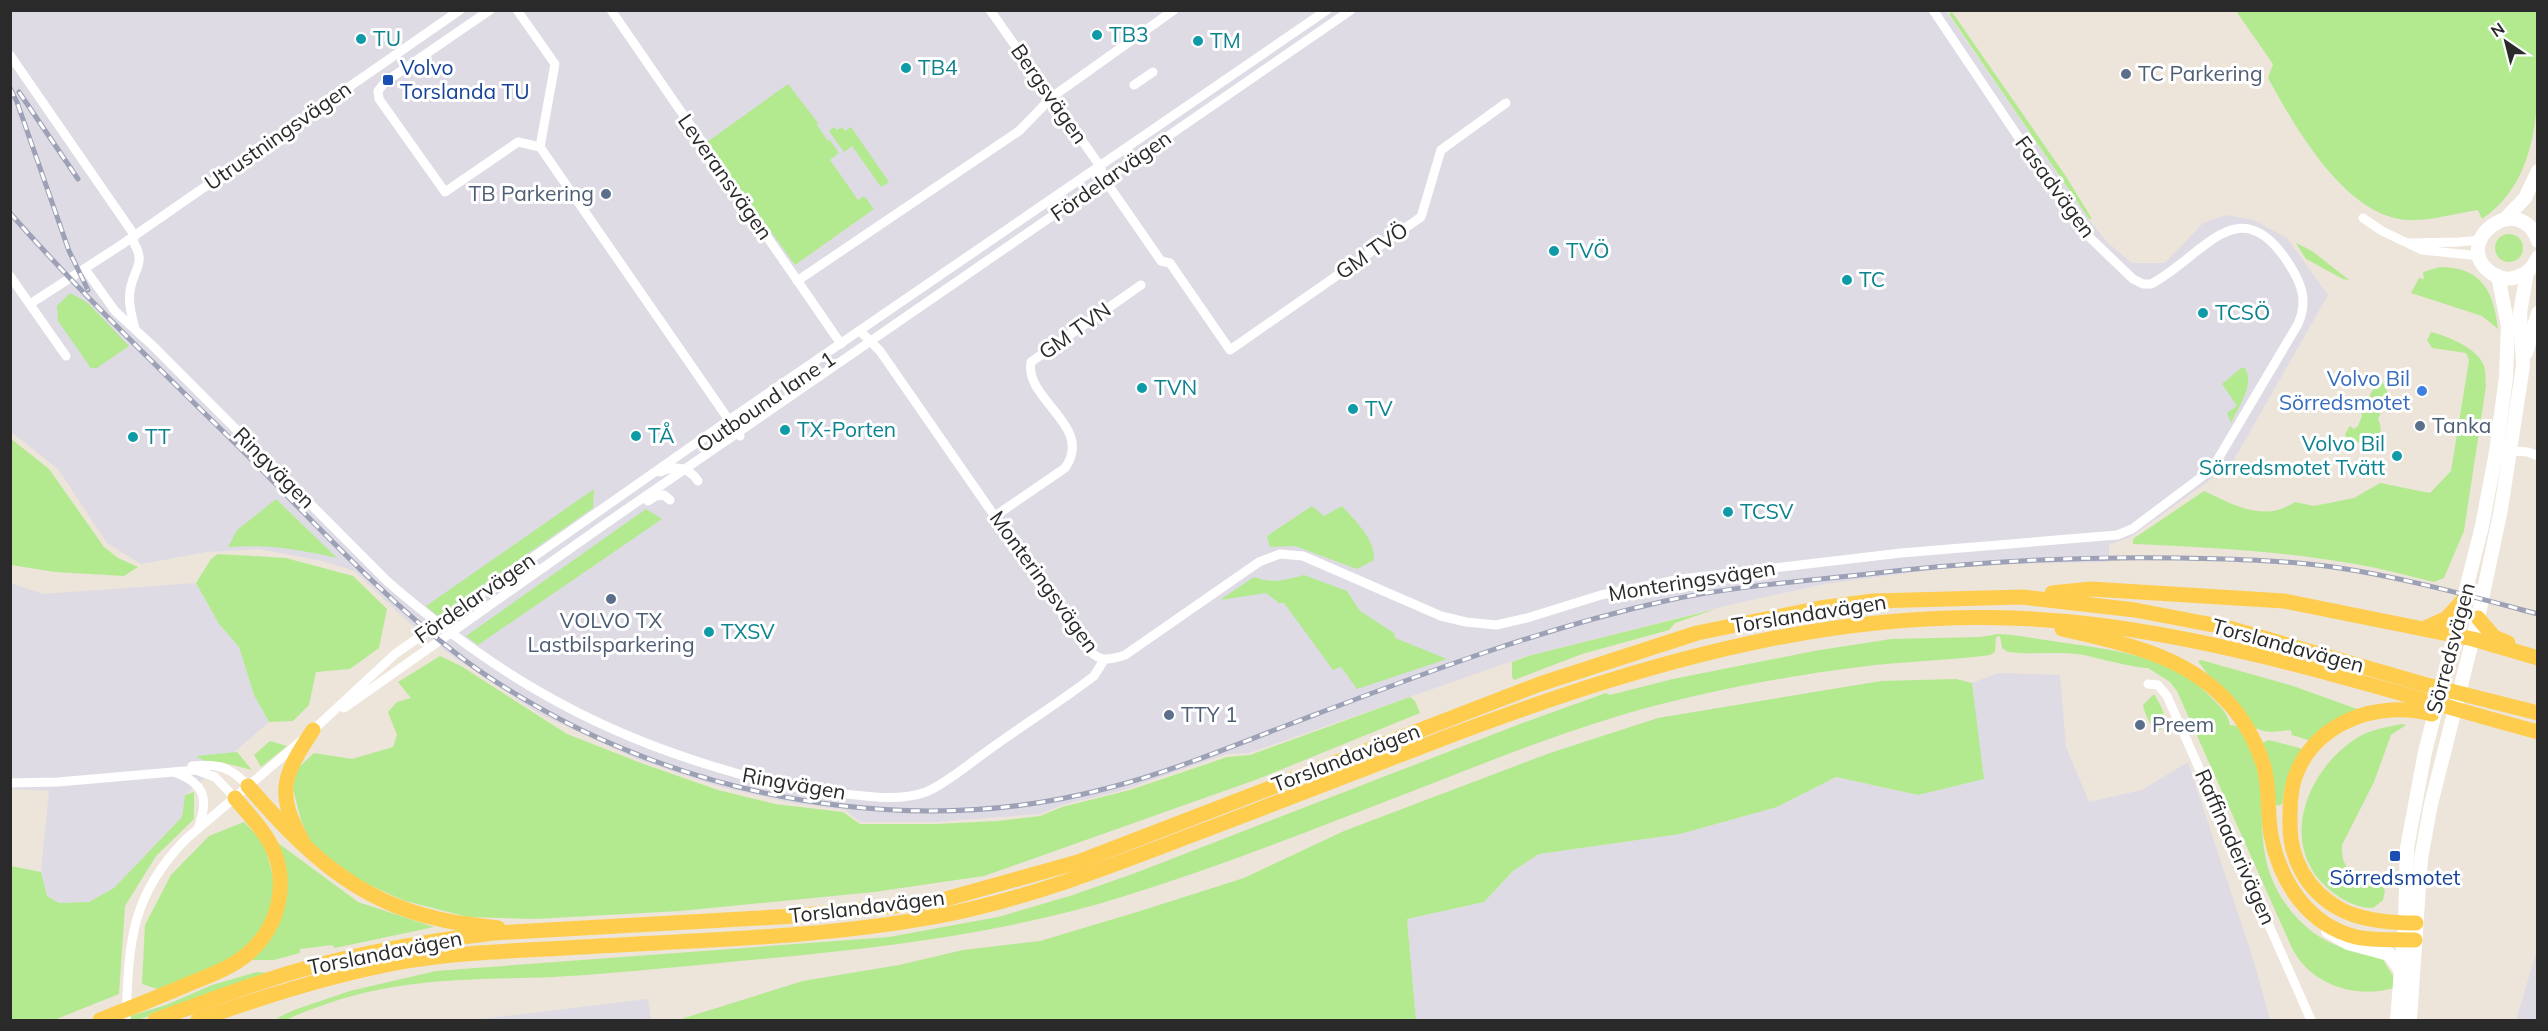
<svg xmlns="http://www.w3.org/2000/svg" width="2548" height="1031" viewBox="0 0 2548 1031" font-family="Mulish,sans-serif">
	<style>
		.industrial { fill: #dedbe5 }
		.green { fill: #b3ea90 }
		.lines { fill: none; stroke-linecap: round; stroke-linejoin: round }
		.street { stroke: #fff; stroke-width: 9 }
		.secondary { stroke: #fff; stroke-width: 14 }
		.primary { stroke: #fecd4e; stroke-width: 15 }
		.rail-casing { stroke: #9ca1b6; stroke-width: 5 }
		.rail { stroke: #fff; stroke-width: 3; stroke-dasharray: 9; stroke-linecap: butt }
		.culture-dot { fill: #0f9aa8; stroke: #fff; stroke-width: 2 }
		.service-dot { fill: #5c6f8a; stroke: #fff; stroke-width: 2 }
		.transit-dot { fill: #1a4fb4; stroke: #fff; stroke-width: 2 }
		.shop-dot { fill: #3f7fe0; stroke: #fff; stroke-width: 2 }
		.labels { text-anchor: middle; stroke-width: 6; stroke-linejoin: round; paint-order: stroke }
		.culture-label { font-size: 21px; fill: #0d838f; stroke: #fff; text-anchor: start }
		.transit-label { font-size: 21px; fill: #164399; stroke: #fff; text-anchor: start }
		.service-label { font-size: 21px; fill: #4e5e75; stroke: #fff; text-anchor: start }
		.street-label { font-size: 21px; fill: #2a2a2a; stroke: #fff }
		.shop-label { font-size: 21px; fill: #366cbe; stroke: #fff; text-anchor: end }
	</style>
	<rect width="100%" height="100%" fill="#ede4da"/>
	<!-- industrial -->
	<g class="industrial">
		<polygon points="10,11 1946,11 2090,221 2107,242 2132,263 2165,263 2203,223 2226,215 2254,220 2287,238 2328,295 2231,465 2132,536 2109,545 2109,562 2010,564 1944,568 1825,584 1729,605 1527,656 1249,753 1227,754 1120,791 1062,805 1040,814 936,822 860,822 845,810 788,802 721,787 639,760 540,714 455,658 407,621 355,571 322,561 259,549 207,552 141,564 107,543 58,469 11,432"/>
		<polygon points="10,583 44,594 196,583 219,624 239,647 254,695 269,722 185,795 182,817 114,888 89,902 59,903 47,896 41,872 49,791 11,789"/>
		<polygon points="1998,673 2060,675 2066,747 2089,802 2142,790 2188,762 2255,965 2270,1020 1416,1020 1407,919 1484,902 1513,871 1539,854 1680,834 1777,807 1836,777 1918,795 1983,779 1972,683"/>
		<polygon points="2537,950 2537,1020 2516,1020 2517,1017"/>
		<polygon points="648,999 651,1020 472,1020"/>
	</g>
	<!-- green -->
	<g class="green">
		<path d="M2236,11H2537C2538,81 2548,175 2482,219L2478,210C2456,213 2431,221 2409,220C2346,218 2295,127 2268,78L2273,64Z"/>
		<polygon points="1952,12 2065,175 2092,219 2089,219 1949,14"/>
		<polygon points="788,84 818,123 817,125 828,141 830,140 839,153 830,160 858,200 864,196 874,209 795,265 707,142"/>
		<polygon points="834,127 837,130 842,127 845,131 851,127 889,182 881,187 852,146 844,152 829,131"/>
		<circle cx="2509" cy="248" r="14"/>
		<polygon points="2296,243 2312,251 2349,280 2343,279 2306,259"/>
		<path d="M2440,267C2482,267 2494,292 2498,329L2482,316L2411,293L2419,278L2424,279L2423,272Z"/>
		<polygon points="70,293 88,303 129,346 97,368 90,368 88,364 58,321 57,306"/>
		<path d="M2431,332C2447,336 2478,348 2484,366C2486,371 2485,380 2486,386L2464,531L2444,578L2434,582C2405,575 2377,567 2349,563C2278,551 2205,547 2133,544V539L2204,491C2234,505 2264,523 2295,502L2314,506L2354,498L2380,483L2430,493L2451,471L2469,360L2466,353L2432,348L2427,340Z"/>
		<path d="M2241,368H2245C2255,386 2238,407 2231,423L2227,413L2237,406L2222,384Z"/>
		<path d="M2378,380C2395,388 2384,406 2378,419C2383,428 2381,441 2372,446L2347,439L2345,434L2350,426L2354,429L2358,426L2362,416L2361,412Z"/>
		<polygon points="10,438 49,469 104,547 118,558 138,567 124,576 55,572 11,565"/>
		<polygon points="594,489 593,508 438,616 426,606"/>
		<path d="M276,499L337,558C298,549 268,544 228,547L237,530Z"/>
		<path d="M1312,506L1324,516L1342,506C1356,522 1375,538 1374,560L1357,569L1295,546L1270,547L1267,536Z"/>
		<polygon points="646,509 662,519 478,645 466,636"/>
		<polygon points="218,554 286,558 353,576 387,609 379,648 350,669 316,672 309,705 293,721 269,722 254,695 239,647 219,624 196,583 211,559"/>
		<path d="M1304,575L1347,591L1360,611L1394,633L1395,638L1447,659L1357,689L1341,667L1333,670L1284,603H1279L1266,593L1220,600L1254,577C1272,584 1286,580 1304,575Z"/>
		<polygon points="1716,609 1675,623 1669,630 1582,654 1514,680 1512,677 1512,662 1528,656"/>
		<path d="M1998,634C2011,634 2025,637 2039,639C2100,649 2168,651 2213,699C2221,707 2228,714 2230,725L2238,726C2247,743 2256,759 2259,777C2263,805 2260,833 2266,860C2274,896 2300,929 2333,944C2348,951 2366,954 2382,958L2393,976L2394,988C2355,999 2311,985 2292,948L2177,691L2170,682L2148,668C2141,669 2096,658 2084,655C2058,651 2033,655 2008,652L2002,648L2000,636L1996,637L1995,652L1990,655C1947,661 1902,661 1859,667C1780,677 1702,692 1625,714C1554,735 1487,762 1418,789C1322,826 1227,864 1128,895C996,937 858,950 720,963C665,968 609,974 553,977C475,980 411,977 335,1001C318,1007 302,1012 286,1020L277,1018L294,1010L350,991L436,971L889,937L998,917L1073,895L1138,872L1520,724L1606,693L1610,695L1673,679L1814,651L1891,639L1980,637Z"/>
		<polygon points="440,656 461,666 567,734 641,763 718,790 775,804 843,812 860,824 936,824 997,821 1040,816 1062,807 1130,790 1227,757 1250,755 1410,697 1415,701 1420,713 1258,779 984,876 874,892 680,911 534,919 468,917 405,901 356,879 313,849 301,820 293,789 295,771 314,753 352,759 393,747 397,735 388,712 397,702 411,698 398,682"/>
		<path d="M2201,660L2293,686L2357,709L2338,718L2311,741L2292,735L2291,730C2279,731 2270,734 2258,729C2246,725 2207,674 2198,661Z"/>
		<polygon points="1956,679 1972,683 1984,779 1918,795 1836,777 1777,807 1680,834 1539,854 1513,871 1484,902 1407,919 1416,1020 678,1020 803,981 899,965 963,950 1040,941 1137,912 1244,878 1344,831 1550,753 1658,718 1881,681"/>
		<path d="M2154,694C2160,704 2171,721 2160,730C2150,728 2145,714 2143,705Z"/>
		<path d="M2403,724L2406,725L2391,735L2374,782L2342,845C2340,884 2372,869 2385,890L2383,900L2373,908C2357,908 2344,901 2331,891C2277,848 2305,772 2355,739C2371,729 2386,727 2403,724Z"/>
		<polygon points="2269,740 2303,749 2285,787 2282,804 2278,806 2276,804 2262,743"/>
		<polygon points="270,741 287,746 261,767 254,755"/>
		<polygon points="237,752 252,770 221,762 206,762 196,756"/>
		<polygon points="194,792 194,819 156,856 125,906 119,994 54,1020 11,1020 11,866 41,872 47,896 59,903 89,902 114,888 182,817 185,795"/>
		<polygon points="244,822 264,843 275,884 272,908 263,931 246,948 227,961 160,990 142,984 145,925 171,875 209,836"/>
		<path d="M278,843L358,902L434,927L335,948L332,945L300,949V953L274,960H252C287,925 294,889 278,843Z"/>
		<polygon points="257,972 269,973 138,1020 117,1020 166,1005 212,985"/>
	</g>
	<g class="lines">
		<!-- street -->
		<g class="street">
			<polyline points="490,10 385,82 378,91 379,99 445,192 518,142 540,147 740,436"/>
			<polyline points="517,10 555,64 540,147"/>
			<polyline points="611,10 841,344"/>
			<polyline points="990,10 1100,166 1105,180 1161,261 1170,263 1230,350 1421,217 1441,150 1506,103"/>
			<polyline points="10,55 135,236"/>
			<polyline points="1134,85 1153,72"/>
			<polyline points="2363,218 2382,231 2422,250 2480,256"/>
			<path d="M131,238C148,264 134,266 130,291C128,304 132,316 135,329"/>
			<polyline points="2409,243 2459,242 2480,240"/>
			<path d="M85,269L115,311L153,346L388,582C489,669 584,727 712,766C753,779 794,789 836,793C865,796 898,802 926,792C947,783 967,765 986,752C1021,726 1059,703 1094,676L1104,660"/>
			<polyline points="10,276 66,356"/>
			<polyline points="797,281 1019,131 1052,97 1174,10"/>
			<polyline points="30,304 121,245 460,10"/>
			<path d="M860,331L880,351L1084,645C1098,661 1104,662 1125,655L1259,562L1280,554L1303,556L1441,616L1466,622L1496,625L1527,618L1601,595L1681,579L1901,553L2117,535L2132,529L2212,469L2298,324C2308,301 2302,284 2289,264C2239,186 2204,256 2151,284H2143L2133,279L2083,231L2070,214L1933,10"/>
			<polyline points="2511,451 2528,452 2538,456"/>
			<path d="M660,472C675,465 689,467 698,481"/>
			<polyline points="648,501 656,496 664,495 670,500"/>
			<path d="M995,516L1065,468C1095,426 1024,400 1031,362L1141,285"/>
			<polyline points="2148,684 2158,685 2167,696 2311,1020"/>
			<polyline points="344,708 608,522 1351,10"/>
			<polyline points="311,732 395,654 729,420 1327,10"/>
			<path d="M192,766C217,763 231,767 248,786"/>
			<path d="M174,772C204,783 209,798 199,826"/>
			<polyline points="10,783 58,782 196,770 215,777 235,798"/>
			<path d="M126,1020C129,945 129,897 186,839L301,741"/>
		</g>
		<!-- secondary -->
		<g class="secondary">
			<polyline points="2505,219 2525,198 2538,171"/>
			<path d="M2538,241C2519,187 2447,245 2493,274C2501,279 2511,280 2519,276C2529,273 2534,266 2538,257"/>
			<polyline points="2526,353 2538,313"/>
			<polyline points="2328,931 2348,943 2389,954 2402,972"/>
			<polyline points="2397,1020 2405,923 2407,848 2425,752 2482,526 2496,452 2506,377 2508,326 2498,276"/>
			<polyline points="2410,1020 2421,858 2431,804 2478,618 2501,509 2523,366 2520,313 2527,272"/>
		</g>
		<!-- primary -->
		<g class="primary">
			<polyline points="2052,593 2091,589 2284,601 2473,639 2538,658"/>
			<polyline points="2478,618 2494,637 2508,643"/>
			<path d="M2062,629C2119,642 2180,654 2223,697C2242,716 2256,741 2264,767C2270,789 2267,813 2271,835C2280,882 2308,925 2356,937C2374,941 2397,939 2415,940"/>
			<polyline points="2423,629 2447,618 2464,599"/>
			<path d="M248,786C302,848 354,901 439,919C458,924 478,925 498,928"/>
			<path d="M302,840C274,791 285,773 313,730"/>
			<path d="M2416,923C2391,923 2362,921 2340,909C2307,891 2289,858 2290,822C2290,806 2290,792 2295,777C2315,721 2379,700 2432,714"/>
			<path d="M100,1020C128,1009 156,998 184,986C205,977 227,970 245,956C279,929 290,883 271,845C262,827 247,813 235,798"/>
			<path d="M155,1020C200,1004 246,986 293,972C359,953 426,941 494,933L795,916L935,902L1078,862L1540,684L1697,633L1820,608L1873,601L2022,597L2135,610L2229,628L2423,684L2538,713"/>
			<path d="M198,1020C262,997 328,976 396,963C451,953 508,951 565,948C689,940 816,939 939,916C1027,899 1109,867 1192,835C1279,802 1366,768 1452,735C1660,657 1866,597 2090,624C2242,642 2390,692 2538,732"/>
		</g>
		<!-- rail casing -->
		<g class="rail-casing">
			<g id="rail">
				<polyline points="10,88 17,102 69,251 88,290"/>
				<polyline points="19,92 78,179"/>
				<path d="M10,213C84,297 165,374 245,453C314,522 380,595 458,655C494,683 536,707 577,728C739,807 933,835 1108,788C1171,772 1232,746 1293,723C1417,676 1535,630 1665,601C1728,587 1794,582 1859,575C1966,562 2071,556 2179,558C2231,559 2282,560 2333,567C2402,577 2470,596 2538,614"/>
			</g>
		</g>
		<!-- rail -->
		<use href="#rail" class="rail"/>
	</g>
	<!-- markers -->
	<g class="culture-dot">
		<circle cx="1097" cy="35" r="6"/>
		<circle cx="361" cy="39" r="6"/>
		<circle cx="1198" cy="41" r="6"/>
		<circle cx="906" cy="68" r="6"/>
		<circle cx="1554" cy="251" r="6"/>
		<circle cx="1847" cy="280" r="6"/>
		<circle cx="2203" cy="313" r="6"/>
		<circle cx="1142" cy="388" r="6"/>
		<circle cx="1353" cy="409" r="6"/>
		<circle cx="785" cy="430" r="6"/>
		<circle cx="636" cy="436" r="6"/>
		<circle cx="133" cy="437" r="6"/>
		<circle cx="2397" cy="456" r="6"/>
		<circle cx="1728" cy="512" r="6"/>
		<circle cx="709" cy="632" r="6"/>
	</g>
	<g class="service-dot">
		<circle cx="2126" cy="74" r="6"/>
		<circle cx="606" cy="194" r="6"/>
		<circle cx="2420" cy="426" r="6"/>
		<circle cx="611" cy="599" r="6"/>
		<circle cx="1169" cy="715" r="6"/>
		<circle cx="2140" cy="725" r="6"/>
	</g>
	<g class="transit-dot">
		<rect x="382" y="74" width="12" height="12" rx="3"/>
		<rect x="2389" y="850" width="12" height="12" rx="3"/>
	</g>
	<circle class="shop-dot" cx="2422" cy="391" r="6"/>
	<g class="labels">
		<!-- culture labels -->
		<g class="culture-label">
			<text x="1109" y="42">TB3</text>
			<text x="373" y="46">TU</text>
			<text x="1210" y="48">TM</text>
			<text x="918" y="75">TB4</text>
			<text x="1566" y="258">TVÖ</text>
			<text x="1859" y="287">TC</text>
			<text x="2215" y="320">TCSÖ</text>
			<text x="1154" y="395">TVN</text>
			<text x="1365" y="416">TV</text>
			<text x="797" y="437">TX-Porten</text>
			<text x="648" y="443">TÅ</text>
			<text x="145" y="444">TT</text>
			<text x="2385" y="451" text-anchor="end">Volvo Bil<tspan x="2385" dy="24">Sörredsmotet Tvätt</tspan></text>
			<text x="1740" y="519">TCSV</text>
			<text x="721" y="639">TXSV</text>
		</g>
		<!-- transit labels -->
		<g class="transit-label">
			<text x="400" y="75">Volvo<tspan x="400" dy="24">Torslanda TU</tspan></text>
			<text x="2395" y="885" text-anchor="middle">Sörredsmotet</text>
		</g>
		<!-- service labels -->
		<g class="service-label">
			<text x="2138" y="81">TC Parkering</text>
			<text x="594" y="201" text-anchor="end">TB Parkering</text>
			<text x="2432" y="433">Tanka</text>
			<text x="611" y="628" text-anchor="middle">VOLVO TX<tspan x="611" dy="24">Lastbilsparkering</tspan></text>
			<text x="1181" y="722">TTY 1</text>
			<text x="2152" y="732">Preem</text>
		</g>
		<!-- street labels -->
		<g class="street-label">
			<text transform="translate(1049 94) rotate(55)" y="7">Bergsvägen</text>
			<text transform="translate(278 136) rotate(-35)" y="7">Utrustningsvägen</text>
			<text transform="translate(1111 176) rotate(-35)" y="7">Fördelarvägen</text>
			<text transform="translate(725 177) rotate(55)" y="7">Leveransvägen</text>
			<text transform="translate(2055 187) rotate(54)" y="7">Fasadvägen</text>
			<text transform="translate(1372 251) rotate(-35)" y="7">GM TVÖ</text>
			<text transform="translate(1075 331) rotate(-35)" y="7">GM TVN</text>
			<text transform="translate(766 402) rotate(-34)" y="7">Outbound lane 1</text>
			<text transform="translate(274 468) rotate(45)" y="7">Ringvägen</text>
			<text transform="translate(1692 581) rotate(-9)" y="7">Monteringsvägen</text>
			<text transform="translate(1044 582) rotate(54)" y="7">Monteringsvägen</text>
			<text transform="translate(475 598) rotate(-35)" y="7">Fördelarvägen</text>
			<text transform="translate(1809 614) rotate(-9)" y="7">Torslandavägen</text>
			<text transform="translate(2288 646) rotate(15)" y="7">Torslandavägen</text>
			<text transform="translate(2451 648) rotate(-75)" y="7">Sörredsvägen</text>
			<text transform="translate(1346 758) rotate(-21)" y="7">Torslandavägen</text>
			<text transform="translate(794 784) rotate(10)" y="7">Ringvägen</text>
			<text transform="translate(2235 847) rotate(66)" y="7">Raffinaderivägen</text>
			<text transform="translate(867 907) rotate(-7)" y="7">Torslandavägen</text>
			<text transform="translate(385 953) rotate(-11)" y="7">Torslandavägen</text>
		</g>
		<!-- shop labels -->
		<g class="shop-label">
			<text x="2410" y="386">Volvo Bil<tspan x="2410" dy="24">Sörredsmotet</tspan></text>
		</g>
	</g>
	<!-- border -->
	<rect width="2548" height="1031" fill="none" stroke="#2a2a2a" stroke-width="24"/>
	<!-- north arrow -->
	<g transform="translate(2506 42) rotate(325)" stroke="#ffffff" stroke-width="4.5" paint-order="stroke">
	<path d="M0-4.5L10 22L0 15L-10 22Z" fill="#2a2a2a"/>
	<text y="-9" font-size="16" font-weight="bold" text-anchor="middle" fill="#2a2a2a">N</text>
	</g>
</svg>
